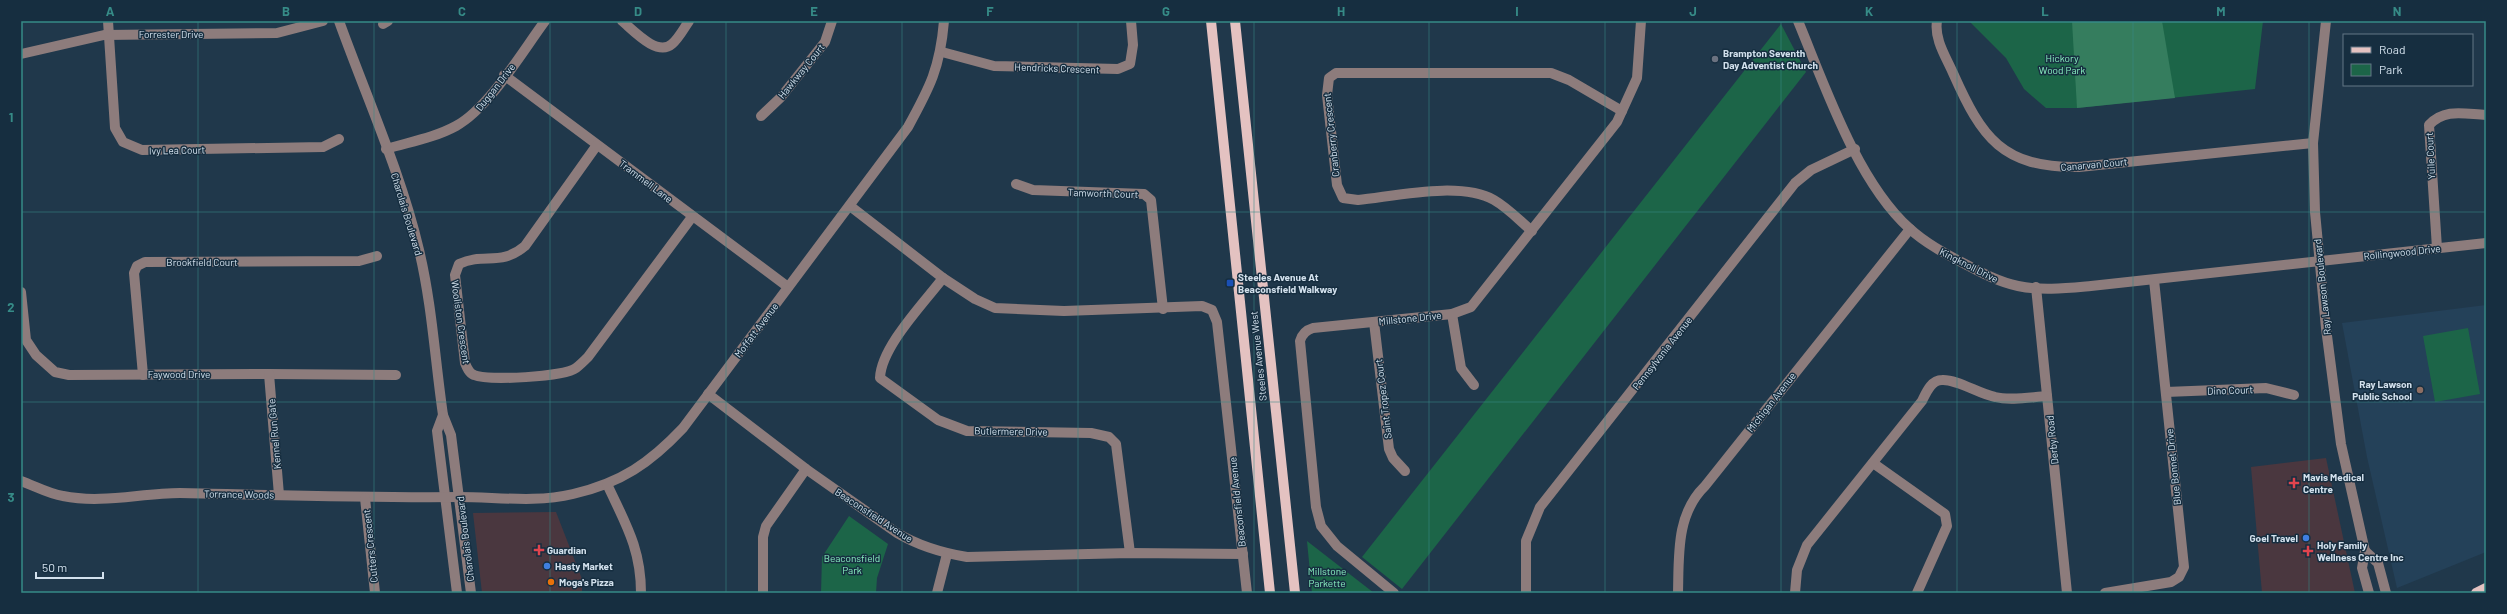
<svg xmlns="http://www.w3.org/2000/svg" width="2507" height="614" viewBox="0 0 2507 614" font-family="Barlow,sans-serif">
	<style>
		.commercial { fill: #4a373f }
		.built { fill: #244159 }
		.green { fill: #1c6548 }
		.forest { fill: #357d5e }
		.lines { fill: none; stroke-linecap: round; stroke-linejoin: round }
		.minor { stroke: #8d7c7c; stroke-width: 10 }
		.major { stroke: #e4c2c1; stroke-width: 10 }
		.grid { fill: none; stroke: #368b87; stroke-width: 1; stroke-opacity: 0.55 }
		.worship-dot { fill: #6b7280; stroke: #162e40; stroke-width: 1.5 }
		.transit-dot { fill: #1a4fb4; stroke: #162e40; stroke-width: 1.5 }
		.education-dot { fill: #8d6e63; stroke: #162e40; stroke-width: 1.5 }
		.health-dot { fill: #e0444e; stroke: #162e40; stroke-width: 1.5 }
		.shop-dot { fill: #3f7fe0; stroke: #162e40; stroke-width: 1.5 }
		.food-dot { fill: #e8710a; stroke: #162e40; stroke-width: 1.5 }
		.labels { text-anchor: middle; stroke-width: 3; stroke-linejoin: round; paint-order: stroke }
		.street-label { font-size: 10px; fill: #d3e1ed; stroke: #162e40 }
		.poi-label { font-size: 10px; font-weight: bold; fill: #d3e1ed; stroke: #162e40; text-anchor: start }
		.park-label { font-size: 10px; fill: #8af0c1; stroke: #162e40 }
		.neatline { fill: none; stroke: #368b87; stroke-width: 1.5 }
		.grid-label { font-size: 13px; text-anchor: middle; font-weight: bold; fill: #368b87 }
	</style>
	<rect width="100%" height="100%" fill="#20384b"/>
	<!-- commercial -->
	<g class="commercial">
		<polygon points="2326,458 2355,593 2262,593 2251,467"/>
		<polygon points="556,512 582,579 582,593 482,593 473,513"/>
	</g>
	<!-- built -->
	<polygon class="built" points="2486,305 2486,552 2397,588 2367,457 2342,323"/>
	<!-- green -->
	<g class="green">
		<polygon points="1969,21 2263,21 2255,89 2077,108 2046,108 2024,89 2006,58"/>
		<polygon points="1781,24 1806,72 1402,589 1362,557"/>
		<polygon points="2468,328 2480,394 2435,402 2423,336"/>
		<polygon points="849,516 888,544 877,578 876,593 821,593 822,557"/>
		<polygon points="1307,541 1374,593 1312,593"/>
	</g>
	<!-- forest -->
	<polygon class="forest" points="2072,21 2162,21 2175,98 2077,108"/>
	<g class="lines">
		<!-- minor -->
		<g class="minor">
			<polyline points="108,21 115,128 123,142 142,150 323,147 339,139"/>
			<path d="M339,21C366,96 401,173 419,250C432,304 435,360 443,415L451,435L471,593"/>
			<path d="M622,21C633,30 657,57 672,44C679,38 684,28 689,21"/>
			<path d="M1798,21C1825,86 1857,181 1909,228C1925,243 1946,254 1965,264C1982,273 1999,282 2018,286C2041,291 2068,288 2091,286L2486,243"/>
			<path d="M1937,21C1934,39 1946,57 1953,73C1982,138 2002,168 2079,167L2313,143"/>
			<polyline points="2326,21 2313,143 2315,212 2326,328 2341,444 2365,551 2362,568 2369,593"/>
			<polyline points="383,24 388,21"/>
			<polyline points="942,52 994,66 1118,69 1130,64 1133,45 1131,21"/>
			<polyline points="21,54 104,35 277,33 323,21"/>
			<polyline points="504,75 788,287"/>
			<polyline points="761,116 781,97 825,42 832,21"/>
			<path d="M597,145L525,246C500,267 485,252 459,264L455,275L465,363C467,368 469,373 474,375C488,381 564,377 576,368C580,365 584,361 588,357L692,217"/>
			<path d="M386,149C409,142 434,138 456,126C489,108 522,52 545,21"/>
			<polyline points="1016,184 1033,190 1144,194 1151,200 1163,309"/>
			<polyline points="850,206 943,278 975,299 995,308 1064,311 1202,306 1212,310 1217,322 1247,593"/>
			<path d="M1532,231C1520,221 1508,208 1494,200C1461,181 1396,196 1358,200L1343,198L1337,185L1327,95L1329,78L1336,73H1551L1569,80L1622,111"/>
			<path d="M2437,248L2429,125C2445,108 2464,114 2486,115"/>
			<path d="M943,278C924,303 881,347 880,378L938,420L967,431L1091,433L1109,437L1116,444L1130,553"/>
			<polyline points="2036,287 2067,593"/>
			<polyline points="21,292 26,340 36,355 55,372 69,375 269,374 396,375"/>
			<polyline points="1452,314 1461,368 1474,385"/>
			<polyline points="1374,322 1389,449 1393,458 1405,471"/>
			<polyline points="269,374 279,495"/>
			<polyline points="143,375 134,273 137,266 145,262 359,261 377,256"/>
			<polyline points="2166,392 2266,388 2294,395"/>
			<path d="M708,394L806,469L897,533C919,546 943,553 967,557L1130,553L1243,554"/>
			<polyline points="443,415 437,431 457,593"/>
			<polyline points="1873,463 1945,514 1947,526 1917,593"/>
			<path d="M21,481C35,486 49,494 63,496C102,504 141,493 180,493C273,495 366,498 459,497C497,497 536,503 573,494C621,483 650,463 683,428L908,127C930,87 940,68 944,21"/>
			<path d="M607,484C625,523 641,548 641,593"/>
			<polyline points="365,498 375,593"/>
			<polyline points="2365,551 2378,563 2386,593"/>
			<polyline points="763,593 763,537 766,526 806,469"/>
			<polyline points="937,593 947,554"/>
			<path d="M1394,593L1337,546L1321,526L1316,507L1300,341C1302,334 1306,330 1313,328L1452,314L1471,307L1617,122L1637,78L1641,21"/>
			<polyline points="1526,593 1526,541 1540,507 1795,183 1811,170 1855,149"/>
			<path d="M1678,593C1679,555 1676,514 1705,486L1910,229"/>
			<path d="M1795,593L1797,570L1807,545L1922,401C1926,393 1931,380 1942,380C1957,379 1979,394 1995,397C2011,401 2031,397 2047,396"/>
			<polyline points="2105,593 2171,582 2179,577 2184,567 2154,280"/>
		</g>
		<!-- major -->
		<g class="major">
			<polyline points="1211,21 1270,593"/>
			<polyline points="1235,21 1295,593"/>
			<polyline points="2476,593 2486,588"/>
		</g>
	</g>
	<!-- grid -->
	<path class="grid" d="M198,21V593M374,21V593M550,21V593M726,21V593M902,21V593M1078,21V593M1254,21V593M1429,21V593M1605,21V593M1781,21V593M1957,21V593M2133,21V593M2309,21V593M21,212H2486M21,402H2486"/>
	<!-- markers -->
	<circle class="worship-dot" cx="1715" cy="59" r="4"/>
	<rect class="transit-dot" x="1226" y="279" width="8" height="8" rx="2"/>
	<circle class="education-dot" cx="2420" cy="390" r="4"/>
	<g class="health-dot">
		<path d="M2292 477h4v4h4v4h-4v4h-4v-4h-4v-4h4z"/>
		<path d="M537 544h4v4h4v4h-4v4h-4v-4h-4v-4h4z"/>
		<path d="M2306 545h4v4h4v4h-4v4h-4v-4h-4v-4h4z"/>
	</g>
	<g class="shop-dot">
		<circle cx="2306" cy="538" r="4"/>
		<circle cx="547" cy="566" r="4"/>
	</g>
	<circle class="food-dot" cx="551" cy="582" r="4"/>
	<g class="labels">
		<!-- street labels -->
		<g class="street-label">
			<text x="171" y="38">Forrester Drive</text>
			<text transform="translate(1057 68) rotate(2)" y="4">Hendricks Crescent</text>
			<text transform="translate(801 71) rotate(-51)" y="4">Hawkway Court</text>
			<text transform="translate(495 87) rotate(-52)" y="4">Duggan Drive</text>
			<text transform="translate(1331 135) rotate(-96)" y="4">Cranberry Crescent</text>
			<text transform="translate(177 150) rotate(-1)" y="4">Ivy Lea Court</text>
			<text transform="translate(2430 156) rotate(-93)" y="4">Yuile Court</text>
			<text transform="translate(2094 164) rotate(-5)" y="4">Canarvan Court</text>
			<text transform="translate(646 181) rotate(37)" y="4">Trammell Lane</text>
			<text transform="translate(1103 193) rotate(2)" y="4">Tamworth Court</text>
			<text transform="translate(407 214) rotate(73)" y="4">Charolais Boulevard</text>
			<text transform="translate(2402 252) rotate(-6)" y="4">Rollingwood Drive</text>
			<text x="202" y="266">Brookfield Court</text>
			<text transform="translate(1969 265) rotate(27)" y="4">Kingknoll Drive</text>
			<text transform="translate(2322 287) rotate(-96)" y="4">Ray Lawson Boulevard</text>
			<text transform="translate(1410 318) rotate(-6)" y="4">Millstone Drive</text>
			<text transform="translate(461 322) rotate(82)" y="4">Wooliston Crescent</text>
			<text transform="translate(756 330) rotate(-53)" y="4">Moffatt Avenue</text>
			<text transform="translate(1662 353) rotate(-52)" y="4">Pennsylvania Avenue</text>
			<text transform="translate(1258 356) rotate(-96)" y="4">Steeles Avenue West</text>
			<text x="179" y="378">Faywood Drive</text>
			<text transform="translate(2230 390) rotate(-2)" y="4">Dino Court</text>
			<text transform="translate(1383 399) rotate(-97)" y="4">Saint Tropez Court</text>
			<text transform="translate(1771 402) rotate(-52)" y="4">Michigan Avenue</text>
			<text transform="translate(1011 431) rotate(1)" y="4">Butlermere Drive</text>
			<text transform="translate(274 434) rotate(-95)" y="4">Kennel Run Gate</text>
			<text transform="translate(2052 440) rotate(-96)" y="4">Derby Road</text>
			<text transform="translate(2173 467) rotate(-96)" y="4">Blue Bonnet Drive</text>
			<text transform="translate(239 494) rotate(1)" y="4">Torrance Woods</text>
			<text transform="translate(1237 502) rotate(-96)" y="4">Beaconsfield Avenue</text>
			<text transform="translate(874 515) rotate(33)" y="4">Beaconsfield Avenue</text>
			<text transform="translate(465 539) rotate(-97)" y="4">Charolais Boulevard</text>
			<text transform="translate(370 546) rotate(-96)" y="4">Cutters Crescent</text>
		</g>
		<!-- poi labels -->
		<g class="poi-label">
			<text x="1723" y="57">Brampton Seventh<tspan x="1723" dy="12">Day Adventist Church</tspan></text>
			<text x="1238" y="281">Steeles Avenue At<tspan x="1238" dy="12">Beaconsfield Walkway</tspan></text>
			<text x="2412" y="388" text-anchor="end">Ray Lawson<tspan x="2412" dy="12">Public School</tspan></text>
			<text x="2303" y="481">Mavis Medical<tspan x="2303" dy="12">Centre</tspan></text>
			<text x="2298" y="542" text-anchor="end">Goel Travel</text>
			<text x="2317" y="549">Holy Family<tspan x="2317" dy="12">Wellness Centre Inc</tspan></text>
			<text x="547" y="554">Guardian</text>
			<text x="555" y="570">Hasty Market</text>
			<text x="559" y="586">Moga's Pizza</text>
		</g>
		<!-- park labels -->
		<g class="park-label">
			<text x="2062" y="62">Hickory<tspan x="2062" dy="12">Wood Park</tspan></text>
			<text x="852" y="562">Beaconsfield<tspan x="852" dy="12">Park</tspan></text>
			<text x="1327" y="575">Millstone<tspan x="1327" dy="12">Parkette</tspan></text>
		</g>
	</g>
	<!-- border -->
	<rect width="2507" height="614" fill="none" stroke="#162e40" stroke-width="44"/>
	<!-- legend -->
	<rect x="2343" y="34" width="130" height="52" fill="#162e40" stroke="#627685"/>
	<rect x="2351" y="47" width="20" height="6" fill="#e4c2c1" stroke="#627685"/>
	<text x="2379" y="54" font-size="12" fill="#d3e1ed">Road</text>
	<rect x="2351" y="64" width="20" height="12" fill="#1c6548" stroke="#627685"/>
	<text x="2379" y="74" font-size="12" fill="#d3e1ed">Park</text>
	<!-- scale -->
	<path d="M36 572v6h67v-6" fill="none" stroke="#d3e1ed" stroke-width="2"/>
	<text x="42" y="572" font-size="12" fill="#d3e1ed" stroke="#162e40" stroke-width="3" paint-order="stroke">50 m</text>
	<rect x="22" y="22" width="2463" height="570" class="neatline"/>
	<g class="grid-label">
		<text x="110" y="16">A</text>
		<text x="286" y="16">B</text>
		<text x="462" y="16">C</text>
		<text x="638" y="16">D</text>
		<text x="814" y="16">E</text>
		<text x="990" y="16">F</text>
		<text x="1166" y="16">G</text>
		<text x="1341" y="16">H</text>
		<text x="1517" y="16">I</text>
		<text x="1693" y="16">J</text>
		<text x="1869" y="16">K</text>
		<text x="2045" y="16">L</text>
		<text x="2221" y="16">M</text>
		<text x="2397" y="16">N</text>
		<text x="11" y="122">1</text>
		<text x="11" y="312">2</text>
		<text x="11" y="502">3</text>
	</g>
</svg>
